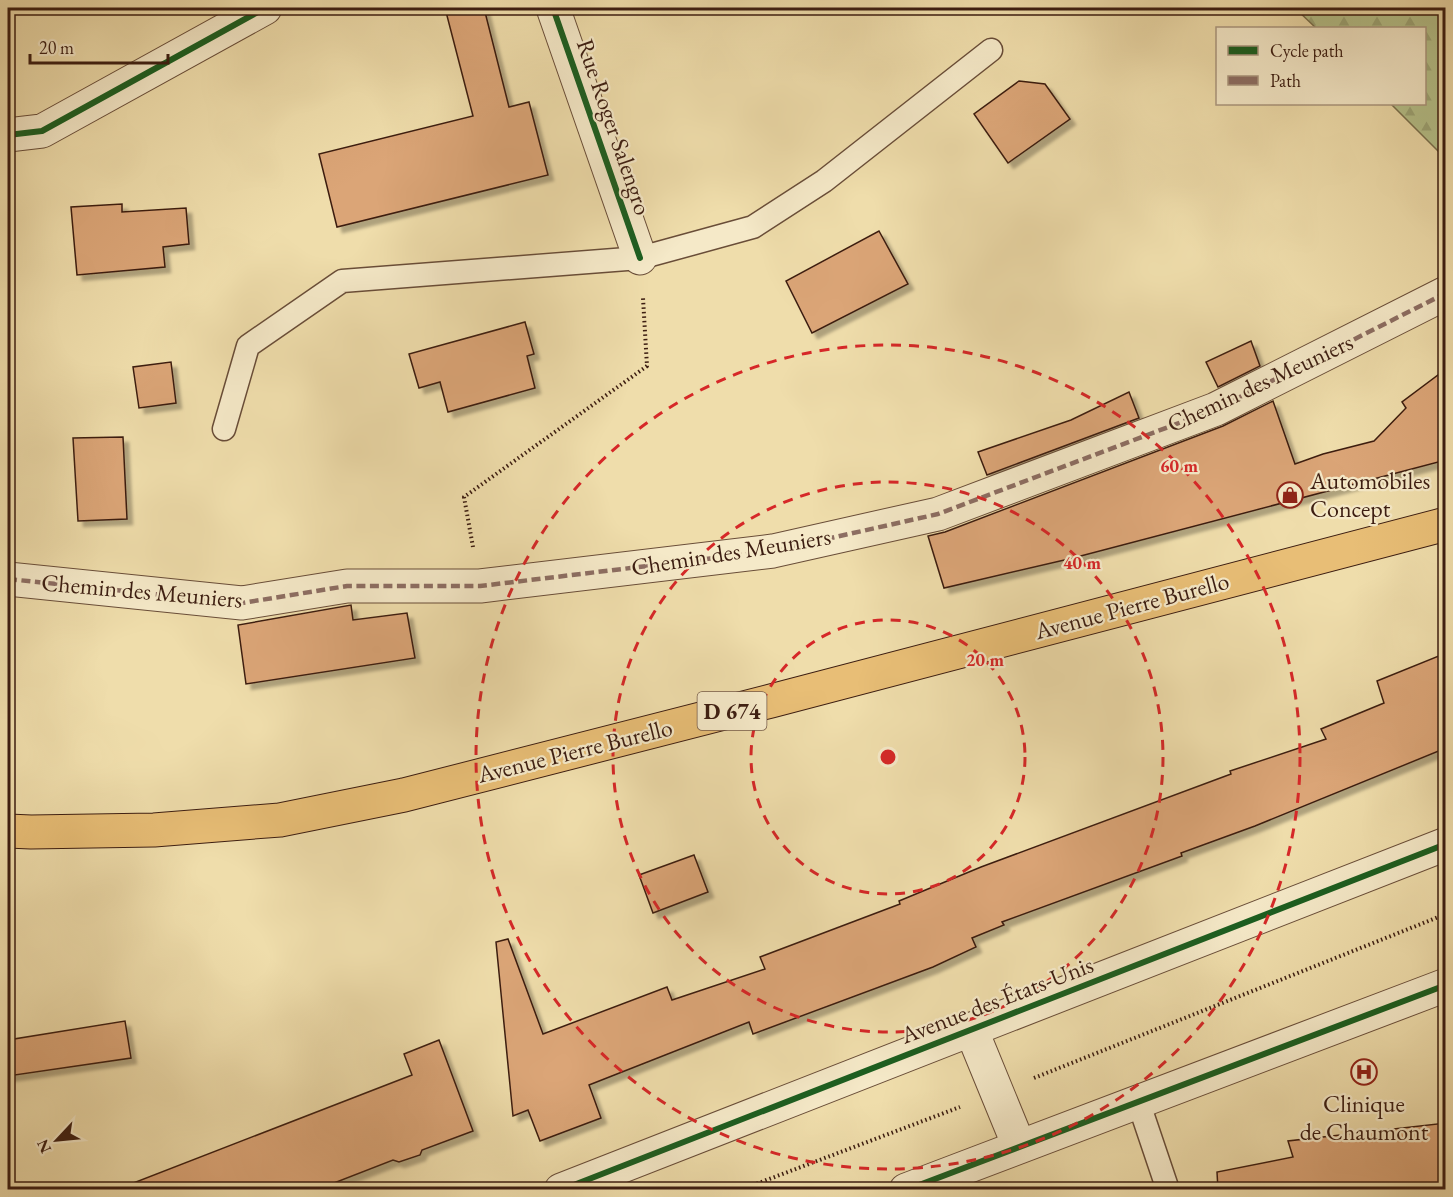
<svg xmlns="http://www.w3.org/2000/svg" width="1453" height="1197" viewBox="0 0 1453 1197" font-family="'EB Garamond',serif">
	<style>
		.forest { fill: url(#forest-firs); stroke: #79704e; stroke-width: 1.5 }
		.building { fill: #dba577; stroke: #3c1d11; stroke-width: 1.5; filter: url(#shadow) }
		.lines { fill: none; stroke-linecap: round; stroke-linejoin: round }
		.lane-casing { stroke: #694d38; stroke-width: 25 }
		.street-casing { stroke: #694d38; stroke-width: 35 }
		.primary-casing { stroke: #3c1d11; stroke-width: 35 }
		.path { stroke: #3c1d11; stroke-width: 4; stroke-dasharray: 1.5 3; stroke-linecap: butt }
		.lane { stroke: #f5e9c8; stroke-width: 22 }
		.street { stroke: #f5e9c8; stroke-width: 33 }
		.primary { stroke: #e8be76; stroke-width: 33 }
		.quiet { stroke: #8d6e63; stroke-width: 4.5; stroke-dasharray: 9 4.5; stroke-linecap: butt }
		.cycleway-casing { stroke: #f5e9c8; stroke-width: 10 }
		.cycleway { stroke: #1b5e20; stroke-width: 6 }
		.ring { fill: none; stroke: #d62828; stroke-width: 3; stroke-dasharray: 10 8 }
		.labels { text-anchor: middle; stroke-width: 4.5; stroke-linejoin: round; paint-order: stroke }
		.shield { fill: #f5e9c8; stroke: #745a48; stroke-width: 1.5 }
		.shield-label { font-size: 22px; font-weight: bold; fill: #3c1d11 }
		.street-label { font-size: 24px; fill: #3c1d11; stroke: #f5e9c8 }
		.poi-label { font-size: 24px; fill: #3c1d11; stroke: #f5e9c8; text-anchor: start }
		.centre { fill: #d62828; stroke: #f5e9c8; stroke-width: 3 }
		.ring-label { font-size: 18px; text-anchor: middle; font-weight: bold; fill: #d62828; stroke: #f5e9c8; stroke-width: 4.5; stroke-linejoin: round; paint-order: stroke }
	</style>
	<defs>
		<pattern id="forest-firs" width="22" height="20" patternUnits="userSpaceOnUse" patternTransform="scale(1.5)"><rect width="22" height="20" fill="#b6c28b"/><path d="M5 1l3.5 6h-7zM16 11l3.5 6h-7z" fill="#9da677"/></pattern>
		<filter id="shadow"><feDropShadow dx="5.5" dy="5.5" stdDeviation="1.5" flood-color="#0004"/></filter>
	</defs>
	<rect width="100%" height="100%" fill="#efddab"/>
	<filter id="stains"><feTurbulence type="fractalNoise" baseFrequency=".00333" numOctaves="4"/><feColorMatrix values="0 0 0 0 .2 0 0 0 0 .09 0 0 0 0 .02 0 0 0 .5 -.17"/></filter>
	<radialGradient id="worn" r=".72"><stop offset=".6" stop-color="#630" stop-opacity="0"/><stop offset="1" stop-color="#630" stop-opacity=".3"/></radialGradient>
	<!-- forest -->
	<polygon class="forest" points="1295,8 1445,8 1445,158 1391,104 1424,104 1424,28 1316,28"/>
	<!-- building -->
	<g class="building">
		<polygon points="445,8 484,8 509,107 529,102 548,175 337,227 319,154 473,116"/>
		<polygon points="1019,81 1045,84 1070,119 1008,163 974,114"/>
		<polygon points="122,204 122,212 186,208 189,244 163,247 165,267 77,275 71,207"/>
		<polygon points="879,231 908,284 812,333 786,281"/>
		<polygon points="525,322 534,354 527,356 535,388 448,412 440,382 419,388 409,354"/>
		<polygon points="1251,341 1260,366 1218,387 1206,362"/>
		<polygon points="171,362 176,403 139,408 133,367"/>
		<polygon points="1446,369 1446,460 1073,558 944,588 928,536 945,532 1223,426 1273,401 1295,464 1323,454 1374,441 1406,408 1402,402"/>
		<polygon points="1129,392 1139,418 987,475 978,452 1071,420"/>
		<polygon points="123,437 127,519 78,521 73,438"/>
		<polygon points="351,605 353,620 407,613 415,658 246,684 238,625"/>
		<polygon points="1446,653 1446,748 1255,826 1181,853 1182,856 1002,922 1004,925 972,938 976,947 933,967 753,1034 749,1022 589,1085 601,1118 540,1141 528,1110 513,1116 496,942 508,939 543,1034 667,987 672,1000 765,969 760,957 900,904 899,901 981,867 1231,774 1230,771 1326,739 1321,729 1384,703 1377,681"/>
		<polygon points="694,855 708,892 653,913 639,875"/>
		<polygon points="125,1021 131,1058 8,1076 8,1040"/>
		<polygon points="439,1040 473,1131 422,1150 420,1155 399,1162 393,1160 316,1190 123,1190 123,1187 412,1075 404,1054"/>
		<polygon points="1446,1123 1446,1190 1218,1190 1217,1172 1293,1157 1288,1141"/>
	</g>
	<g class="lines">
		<!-- lane casing -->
		<g class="lane-casing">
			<g id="lane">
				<polyline points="224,429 248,346 342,281 640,258 753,227 824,181 991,50"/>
				<polyline points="1138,1101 1168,1190"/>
			</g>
		</g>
		<!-- street casing -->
		<g class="street-casing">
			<g id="street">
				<polyline points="553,8 640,258"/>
				<polyline points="8,135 42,131 265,8"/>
				<polyline points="8,579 242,603 347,586 480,586 773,551 938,514 1216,409 1446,293"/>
				<polyline points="971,1029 1019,1146"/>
				<polyline points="561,1190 1446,844"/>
				<polyline points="906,1190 1446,985"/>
			</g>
		</g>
		<!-- primary casing -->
		<g class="primary-casing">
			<polyline id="primary" points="8,831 31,832 154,830 280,820 404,795 771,701 1446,524"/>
		</g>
		<!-- path -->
		<g class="path">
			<polyline points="473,547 464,497 647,366 643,298"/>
			<polyline points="1034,1078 1446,914"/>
			<polyline points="740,1190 960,1107"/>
		</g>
		<!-- lane -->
		<use href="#lane" class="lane"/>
		<!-- street -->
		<use href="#street" class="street"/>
		<!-- primary -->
		<use href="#primary" class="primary"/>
		<!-- quiet -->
		<polyline class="quiet" points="8,579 242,603 347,586 480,586 773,551 938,514 1216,409 1446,293"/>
		<!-- cycleway casing -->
		<g class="cycleway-casing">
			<g id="cycleway">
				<polyline points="553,8 640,258"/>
				<polyline points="8,135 42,131 265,8"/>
				<polyline points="561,1190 1446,844"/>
				<polyline points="906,1190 1446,985"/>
			</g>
		</g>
		<!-- cycleway -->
		<use href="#cycleway" class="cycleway"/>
	</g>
	<!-- distance rings -->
	<g class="ring">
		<circle cx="888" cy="757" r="137"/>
		<circle cx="888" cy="757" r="275"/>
		<circle cx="888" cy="757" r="412"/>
	</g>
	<!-- icons -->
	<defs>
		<g id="shop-ring" transform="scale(1.35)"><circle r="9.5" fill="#f5e9c8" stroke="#8f2418" stroke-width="1.5"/><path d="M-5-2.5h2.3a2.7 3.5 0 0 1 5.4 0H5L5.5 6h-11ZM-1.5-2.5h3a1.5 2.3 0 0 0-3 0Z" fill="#8f2418"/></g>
		<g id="hospital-ring" transform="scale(1.35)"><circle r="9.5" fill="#f5e9c8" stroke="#8f2418" stroke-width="1.5"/><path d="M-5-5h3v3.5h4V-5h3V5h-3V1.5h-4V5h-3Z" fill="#8f2418"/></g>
	</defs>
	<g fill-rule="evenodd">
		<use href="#shop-ring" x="1290" y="495"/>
		<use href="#hospital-ring" x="1364" y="1072"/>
	</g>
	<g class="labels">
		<!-- shield labels -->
		<rect class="shield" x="697.5" y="692" width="69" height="38" rx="4.5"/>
		<g class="shield-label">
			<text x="732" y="719">D 674</text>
		</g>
		<!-- street labels -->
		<g class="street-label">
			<text transform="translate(614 127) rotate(71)" y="8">Rue Roger Salengro</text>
			<text transform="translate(1260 383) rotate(-25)" y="8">Chemin des Meuniers</text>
			<text transform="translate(731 552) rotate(-9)" y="8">Chemin des Meuniers</text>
			<text transform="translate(142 591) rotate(5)" y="8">Chemin des Meuniers</text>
			<text transform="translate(1132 606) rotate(-15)" y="8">Avenue Pierre Burello</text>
			<text transform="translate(575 751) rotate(-14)" y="8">Avenue Pierre Burello</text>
			<text transform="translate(997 1000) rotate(-21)" y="8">Avenue des États-Unis</text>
		</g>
		<!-- poi labels -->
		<g class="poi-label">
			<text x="1310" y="489">Automobiles<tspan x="1310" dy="28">Concept</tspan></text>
			<text x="1364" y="1112" text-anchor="middle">Clinique<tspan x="1364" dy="28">de Chaumont</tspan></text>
		</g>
	</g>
	<circle cx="888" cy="757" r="9" class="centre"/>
	<g class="ring-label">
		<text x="1179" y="472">60 m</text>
		<text x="1082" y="569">40 m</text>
		<text x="985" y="666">20 m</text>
	</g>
	<!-- margin -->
	<rect width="1453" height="1197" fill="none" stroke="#efddab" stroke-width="30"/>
	<rect x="9" y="9" width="1435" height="1179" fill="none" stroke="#3c1d11" stroke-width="3"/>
	<rect x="15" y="15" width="1423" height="1167" fill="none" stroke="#3c1d11" stroke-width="1.5"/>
	<!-- legend -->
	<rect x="1216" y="27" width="210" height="78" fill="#f5e9c8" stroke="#ab977f" stroke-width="1.5"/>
	<rect x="1228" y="46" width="30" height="9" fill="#1b5e20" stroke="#ab977f" stroke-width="1.5"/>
	<text x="1270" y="57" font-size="18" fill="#3c1d11">Cycle path</text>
	<rect x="1228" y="76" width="30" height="9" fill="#8d6e63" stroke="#ab977f" stroke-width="1.5"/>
	<text x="1270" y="87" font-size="18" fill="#3c1d11">Path</text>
	<!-- north arrow -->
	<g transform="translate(57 1140) rotate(244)" stroke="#f5e9c8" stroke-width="4.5" paint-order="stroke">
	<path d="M0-4.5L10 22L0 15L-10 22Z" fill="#3c1d11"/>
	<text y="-9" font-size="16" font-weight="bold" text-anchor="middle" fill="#3c1d11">N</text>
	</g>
	<!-- scale -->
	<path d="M30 54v9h138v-9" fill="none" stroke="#3c1d11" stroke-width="3"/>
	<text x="39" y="54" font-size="18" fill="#3c1d11" stroke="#f5e9c8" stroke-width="4.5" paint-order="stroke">20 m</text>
	<rect width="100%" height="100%" filter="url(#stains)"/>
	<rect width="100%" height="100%" fill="url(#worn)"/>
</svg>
